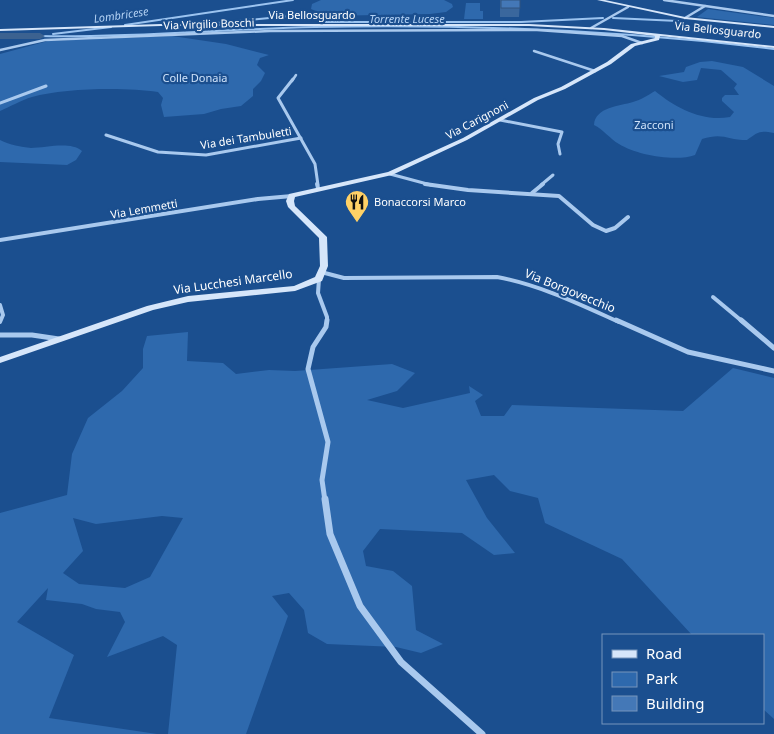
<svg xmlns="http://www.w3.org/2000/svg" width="774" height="734" viewBox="0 0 774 734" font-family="'Noto Sans',sans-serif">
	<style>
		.green { fill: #2e69ad; fill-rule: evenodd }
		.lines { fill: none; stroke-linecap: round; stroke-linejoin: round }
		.stream { stroke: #9cc4f0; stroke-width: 2 }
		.river { fill: #3c6290; fill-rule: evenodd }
		.street-far4 { stroke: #a9c9ee; stroke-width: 2.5 }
		.street-far3 { stroke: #a9c9ee; stroke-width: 3 }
		.street-far2 { stroke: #a9c9ee; stroke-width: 4 }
		.street-far1 { stroke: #a9c9ee; stroke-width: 5 }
		.street { stroke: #a9c9ee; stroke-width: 7 }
		.secondary { fill: #d6e6fa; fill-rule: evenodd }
		.wall { fill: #3a679d }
		.building { fill: #4478b7; stroke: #305480 }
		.labels { text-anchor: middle; stroke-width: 4.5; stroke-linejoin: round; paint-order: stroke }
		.far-water-label { font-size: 11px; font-style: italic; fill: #b5d3f5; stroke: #1b4f8f }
		.far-street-label { font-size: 11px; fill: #fff; stroke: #1b4f8f }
		.far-park-label { font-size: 11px; fill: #cfe3fa; stroke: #1b4f8f }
		.far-poi-label { font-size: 11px; fill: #fff; stroke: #1b4f8f; text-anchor: start }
		.street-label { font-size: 12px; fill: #fff; stroke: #1b4f8f }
	</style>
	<rect width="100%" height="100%" fill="#1b4f8f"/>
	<!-- green -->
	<g class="green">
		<polygon points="321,0 444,0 452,4 453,7 446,12 430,14 324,16 323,14 311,9 312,4"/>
		<polygon points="466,3 480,3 480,11 483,11 483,19 464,19"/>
		<polygon points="708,9 774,18 774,25 697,17"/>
		<path d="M172,36L226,44L269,55L260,58L257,65L265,73L261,81L253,89V96L241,106L221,109L204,114L164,117L161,105L163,98L158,92C125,87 64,88 32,97C21,100 10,107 0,111V54L48,41Z"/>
		<path d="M712,61L743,67L774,86V133C759,130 758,132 747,140C727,140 723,132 702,139L695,155C676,162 636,155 619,144C610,139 603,129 594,125C595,107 620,106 633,102C641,100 648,95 655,91C676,108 702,122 730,117L734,112L722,101V98L725,95H739L734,88L737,84L721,70L701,68L697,80L683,82L659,76L684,72L686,67L700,62Z"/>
		<path d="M0,140C10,145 21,147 31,148C46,148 70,141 82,151L76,160L67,165L0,162Z"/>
		<path d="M188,332L187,361L223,363L236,374L269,370L295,371L392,364L415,373L397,391L367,400L403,408L470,393L469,386L483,395L475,401L481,416H504L512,405L683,411L733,368L774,378V719L763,709V635H692L622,559L545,523L538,498L510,491L494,475L466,480L487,518L515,553L494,555L462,533L380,529L363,551L366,566L393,571L412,586L416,630L443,644L421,653L396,647L327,644L308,633L304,610L289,593L272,596L288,616L246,734H168L177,645L163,636L107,657L125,622L120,612L96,609L82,604L46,600L48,588L17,622L74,655L49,718L157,734H0V513L67,495L72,454L88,418L122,391L143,368V349L147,336ZM162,516L183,518L150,577L125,588L79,584L63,573L83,551L73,518L96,524Z"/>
	</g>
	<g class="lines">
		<!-- stream -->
		<g class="stream">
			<polyline points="613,18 678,21"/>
			<polyline points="206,24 300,15 324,20 325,22 521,22 603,18"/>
			<polyline points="125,25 293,0"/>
			<polyline points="53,34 111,27"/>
			<path d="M40,36C132,38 223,29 315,27C469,24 621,30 774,49"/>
		</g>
		<!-- river -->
		<polygon class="river" points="0,33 40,33 45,36 40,39 0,39"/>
		<!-- street-far4 -->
		<g class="street-far4">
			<polyline points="664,0 774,16"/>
			<polyline points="685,18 705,6"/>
			<polyline points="591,28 628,7"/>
			<polyline points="0,50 45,40 270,31 537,30 622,36 642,43"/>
			<polyline points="534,51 595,71"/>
			<polyline points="292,81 296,75"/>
		</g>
		<!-- street-far3 -->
		<g class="street-far3">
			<polyline points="293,79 278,98 315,164 318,185"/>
			<polyline points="0,103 46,86"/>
			<polyline points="500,120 562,132 558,144 560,154"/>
			<polyline points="106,135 158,152 206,155 301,138"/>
			<polyline points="390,174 431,185"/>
			<polyline points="541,185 553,175"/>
		</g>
		<!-- street-far2 -->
		<g class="street-far2">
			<polyline points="317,184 318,188"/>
			<polyline points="425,184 468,190 559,196 593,225 606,231 615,228 628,217"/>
			<polyline points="532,193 543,184"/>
			<polyline points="0,240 258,199 292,196"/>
			<path d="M321,272L344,278L497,277C540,285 579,304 619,322"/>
			<polyline points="319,279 318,293 327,317 327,322"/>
			<polyline points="713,297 743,322"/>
			<polyline points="0,305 3,315 0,322"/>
		</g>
		<!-- street-far1 -->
		<g class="street-far1">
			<polyline points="616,320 688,352 774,371"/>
			<polyline points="741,320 774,348"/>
			<polyline points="0,335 32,335 59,339"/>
			<polyline points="325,501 322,480 328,442 308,369 313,347 326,327 327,320"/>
		</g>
		<!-- street -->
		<polyline class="street" points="325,499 330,534 360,606 401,662 482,734"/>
		<!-- secondary -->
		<g class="secondary">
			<polygon points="597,0 605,0 685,17 774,26 774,28 685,19"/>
			<polygon points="161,24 529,24 604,28 774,46 774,48 660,36 659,40 635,46 611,64 565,89 538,100 467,140 392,175 295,197 294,201 295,206 327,237 328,266 322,281 295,291 188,302 153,310 0,363 0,357 147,306 188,296 294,286 315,277 320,266 319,238 288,207 286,201 289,194 388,172 463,138 534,98 561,87 607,62 631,44 655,38 655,36 604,30 529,26 161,26 0,31 0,29"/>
		</g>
	</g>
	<!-- wall -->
	<polygon class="wall" points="500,0 520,0 519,17 500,17"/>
	<!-- building -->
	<rect class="building" x="501" y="0" width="19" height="8"/>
	<!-- icons -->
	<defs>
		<g id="restaurant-pin" transform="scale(1.25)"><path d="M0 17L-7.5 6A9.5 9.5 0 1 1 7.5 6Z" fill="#ffd166" stroke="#1b4f8f"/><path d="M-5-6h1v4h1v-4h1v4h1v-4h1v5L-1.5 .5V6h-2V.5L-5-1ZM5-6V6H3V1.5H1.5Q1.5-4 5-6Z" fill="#111"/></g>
	</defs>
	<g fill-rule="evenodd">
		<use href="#restaurant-pin" x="357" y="202"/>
	</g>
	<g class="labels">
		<!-- far-water labels -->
		<g class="far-water-label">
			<text transform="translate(121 15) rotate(-8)" y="4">Lombricese</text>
			<text x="407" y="23">Torrente Lucese</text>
		</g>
		<!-- far-street labels -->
		<g class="far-street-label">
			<text x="312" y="19">Via Bellosguardo</text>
			<text transform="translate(209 24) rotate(-2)" y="4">Via Virgilio Boschi</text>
			<text transform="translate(718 30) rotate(6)" y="4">Via Bellosguardo</text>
			<text transform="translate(477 120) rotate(-28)" y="4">Via Carignoni</text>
			<text transform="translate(246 138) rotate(-9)" y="4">Via dei Tambuletti</text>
			<text transform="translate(144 209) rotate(-10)" y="4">Via Lemmetti</text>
		</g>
		<!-- far-park labels -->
		<g class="far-park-label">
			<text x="195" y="82">Colle Donaia</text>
			<text x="654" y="129">Zacconi</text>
		</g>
		<!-- far-poi labels -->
		<g class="far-poi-label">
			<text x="374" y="206">Bonaccorsi Marco</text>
		</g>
		<!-- street labels -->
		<g class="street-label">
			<text transform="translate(233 282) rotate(-8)" y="4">Via Lucchesi Marcello</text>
			<text transform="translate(570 291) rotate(22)" y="4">Via Borgovecchio</text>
		</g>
	</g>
	<!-- legend -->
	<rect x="602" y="634" width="162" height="90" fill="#1b4f8f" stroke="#7695bc"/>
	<rect x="612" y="650" width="25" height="8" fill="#d6e6fa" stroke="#7695bc"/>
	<text x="646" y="659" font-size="15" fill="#ffffff">Road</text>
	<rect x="612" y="672" width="25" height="15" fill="#2e69ad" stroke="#7695bc"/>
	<text x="646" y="684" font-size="15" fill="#ffffff">Park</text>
	<rect x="612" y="696" width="25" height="15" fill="#4478b7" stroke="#7695bc"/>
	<text x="646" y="709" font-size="15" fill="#ffffff">Building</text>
</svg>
